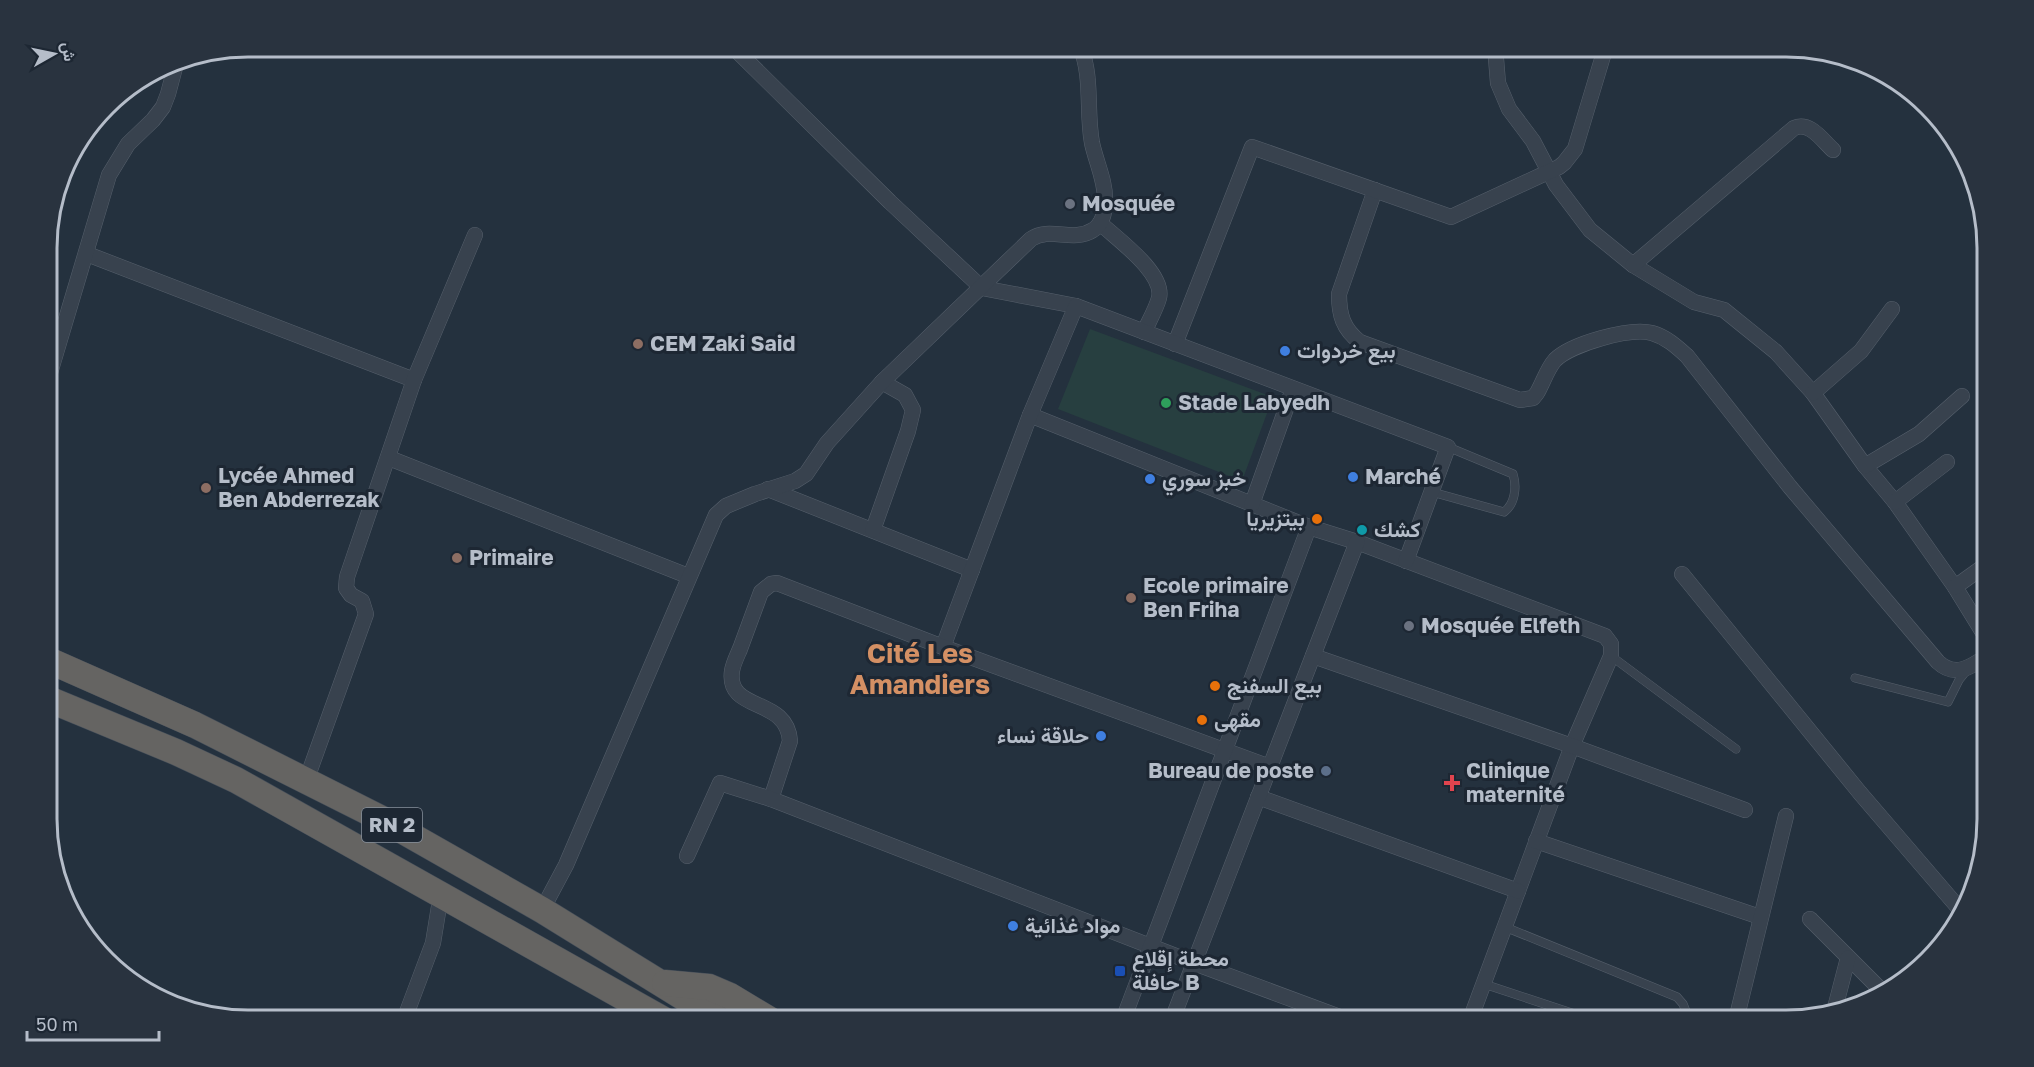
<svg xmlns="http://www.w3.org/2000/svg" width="2034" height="1067" viewBox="0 0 2034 1067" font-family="'Golos Text',Vazirmatn,sans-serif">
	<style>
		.green { fill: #273f40 }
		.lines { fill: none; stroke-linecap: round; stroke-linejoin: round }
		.service-casing { stroke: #56606c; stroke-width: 9 }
		.minor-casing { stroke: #56606c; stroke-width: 16 }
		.trunk-casing { stroke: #434d59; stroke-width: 27 }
		.service { stroke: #38424e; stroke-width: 8 }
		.minor { stroke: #38424e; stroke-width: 15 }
		.trunk { stroke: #656462; stroke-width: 26 }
		.worship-dot { fill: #6b7280; stroke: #1d2733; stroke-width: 2 }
		.education-dot { fill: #8d6e63; stroke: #1d2733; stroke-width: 2 }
		.shop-dot { fill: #3f7fe0; stroke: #1d2733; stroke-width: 2 }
		.leisure-dot { fill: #2e9e5b; stroke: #1d2733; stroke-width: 2 }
		.food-dot { fill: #e8710a; stroke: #1d2733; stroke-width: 2 }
		.culture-dot { fill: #0f9aa8; stroke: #1d2733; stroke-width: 2 }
		.service-dot { fill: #5c6f8a; stroke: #1d2733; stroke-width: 2 }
		.health-dot { fill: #e0444e; stroke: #1d2733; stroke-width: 2 }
		.transit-dot { fill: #1a4fb4; stroke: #1d2733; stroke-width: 2 }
		.labels { text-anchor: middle; stroke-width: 6; stroke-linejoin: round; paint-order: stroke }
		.shield { fill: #1d2733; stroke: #87909c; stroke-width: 1.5 }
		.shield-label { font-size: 20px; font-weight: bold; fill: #b5bdc9 }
		.poi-label { font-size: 21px; font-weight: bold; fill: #b5bdc9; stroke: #1d2733; text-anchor: start }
		.district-label { font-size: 27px; font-weight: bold; fill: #d49064; stroke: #1d2733 }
		.rim { fill: none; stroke: #b5bdc9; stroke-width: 3 }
	</style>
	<rect width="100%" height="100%" fill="#24313e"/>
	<!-- green -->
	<polygon class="green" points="1090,329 1273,397 1242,481 1058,409"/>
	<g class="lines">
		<!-- service casing -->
		<g class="service-casing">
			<g id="service">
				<path d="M1432,492L1504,512C1515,504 1517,487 1513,474L1448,447"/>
				<polyline points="1611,656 1736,749"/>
				<polyline points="1855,678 1948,702 1959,680 1967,670"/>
				<polyline points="1505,927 1677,997 1683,1004 1687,1014 1684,1020"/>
				<polyline points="1484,984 1593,1020"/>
			</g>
		</g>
		<!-- minor casing -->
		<g class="minor-casing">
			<g id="minor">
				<polyline points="732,46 890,202 982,288 1076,306"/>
				<polyline points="1495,46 1498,83 1509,109 1533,141 1556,185 1590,230 1633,265 1694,302 1724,310 1776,352 1813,393 1865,466 1895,502 1955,587 1987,639"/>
				<path d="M1375,190L1339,294C1339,315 1343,329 1360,342L1520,400L1533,398L1537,393C1543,383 1547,369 1555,360C1571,344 1630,327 1652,333C1666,337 1676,346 1687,356L1790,487L1938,662C1955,678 1971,667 1987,656"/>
				<path d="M1100,223C1117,239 1165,273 1159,298C1156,309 1149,321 1144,332"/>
				<polyline points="87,254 414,380"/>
				<path d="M1633,265L1794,128C1810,121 1822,140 1833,150"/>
				<polyline points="1175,344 1252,147 1451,217 1559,167 1564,163 1575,149 1606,46"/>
				<polyline points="47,383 109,175 128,144 153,120 163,107 168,94 177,60"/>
				<polyline points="1813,393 1861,351 1892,309"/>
				<polyline points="1030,415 1309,527 1357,542 1605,636 1611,644 1611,656 1572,746 1470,1020"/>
				<polyline points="389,458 688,576"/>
				<polyline points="1865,466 1919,434 1962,396"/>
				<polyline points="768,489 972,570"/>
				<polyline points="1895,502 1947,462"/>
				<polyline points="1252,504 1293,389"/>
				<polyline points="873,530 908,431 913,410 905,395 882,382"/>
				<polyline points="1682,574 1860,793 1963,913"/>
				<polyline points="1955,587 1987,564"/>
				<polyline points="943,647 1030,415 1076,306 1448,447 1406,561"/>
				<polyline points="1313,656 1572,746 1745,810"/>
				<polyline points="306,781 366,614 362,601 351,595 346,588 347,577 414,380 475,235"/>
				<polyline points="1258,797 1518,891"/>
				<path d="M771,799L790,741C787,696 726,713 732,671C733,664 737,656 740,649C747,630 754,611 761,592L771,584L777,583L943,647L1270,767"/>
				<polyline points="1536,841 1760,917"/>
				<polyline points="687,856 720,783 771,799 1194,963 1348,1020"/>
				<path d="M542,910L566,865L716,515L726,506L755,494L795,481L806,474L827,443L882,382L1031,239C1050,226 1073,243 1093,230C1103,224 1105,212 1105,201C1106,182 1096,162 1092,143C1086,111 1093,77 1080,46"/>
				<polyline points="1810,919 1883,992"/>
				<polyline points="1835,1008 1848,958"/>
				<polyline points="404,1020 433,943 441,894"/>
				<polyline points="1123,1020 1309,527"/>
				<polyline points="1172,1020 1357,542"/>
				<polyline points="1736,1020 1786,816"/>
			</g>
		</g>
		<!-- trunk casing -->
		<g class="trunk-casing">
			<g id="trunk">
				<polyline points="48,660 195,725 382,819 542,910 720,1020"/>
				<polyline points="48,699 176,752 236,780 664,1020"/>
				<polyline points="665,983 709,987 730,996 770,1020"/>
			</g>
		</g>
		<!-- service -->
		<use href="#service" class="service"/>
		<!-- minor -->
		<use href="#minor" class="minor"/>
		<!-- trunk -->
		<use href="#trunk" class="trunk"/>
	</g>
	<!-- markers -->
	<g class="worship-dot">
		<circle cx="1070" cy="204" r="6"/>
		<circle cx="1409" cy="626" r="6"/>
	</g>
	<g class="education-dot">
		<circle cx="638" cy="344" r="6"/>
		<circle cx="206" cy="488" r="6"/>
		<circle cx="457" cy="558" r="6"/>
		<circle cx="1131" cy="598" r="6"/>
	</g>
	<g class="shop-dot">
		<circle cx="1285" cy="351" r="6"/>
		<circle cx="1353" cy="477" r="6"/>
		<circle cx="1150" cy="479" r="6"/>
		<circle cx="1101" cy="736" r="6"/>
		<circle cx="1013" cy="926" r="6"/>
	</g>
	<circle class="leisure-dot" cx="1166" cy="403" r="6"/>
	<g class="food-dot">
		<circle cx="1317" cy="519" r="6"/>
		<circle cx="1215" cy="686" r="6"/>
		<circle cx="1202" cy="720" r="6"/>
	</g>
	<circle class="culture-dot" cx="1362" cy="530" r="6"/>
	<circle class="service-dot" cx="1326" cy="771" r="6"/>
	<path class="health-dot" d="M1449 774h6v6h6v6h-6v6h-6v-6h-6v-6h6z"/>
	<rect class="transit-dot" x="1114" y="965" width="12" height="12" rx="3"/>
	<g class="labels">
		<!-- shield labels -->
		<rect class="shield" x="362" y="808" width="60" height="34" rx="4.5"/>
		<g class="shield-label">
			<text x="392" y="832">RN 2</text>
		</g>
		<!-- poi labels -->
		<g class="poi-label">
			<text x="1082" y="211">Mosquée</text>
			<text x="650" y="351">CEM Zaki Said</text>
			<text x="1297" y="358">بيع خردوات</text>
			<text x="1178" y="410">Stade Labyedh</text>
			<text x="218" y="483">Lycée Ahmed<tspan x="218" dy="24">Ben Abderrezak</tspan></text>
			<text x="1365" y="484">Marché</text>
			<text x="1162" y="486">خبز سوري</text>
			<text x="1305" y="526" text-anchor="end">بيتزيريا</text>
			<text x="1374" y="537">كشك</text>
			<text x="469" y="565">Primaire</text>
			<text x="1143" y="593">Ecole primaire<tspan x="1143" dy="24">Ben Friha</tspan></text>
			<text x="1421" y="633">Mosquée Elfeth</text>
			<text x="1227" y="693">بيع السفنج</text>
			<text x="1214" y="727">مقهى</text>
			<text x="1089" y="743" text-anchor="end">حلاقة نساء</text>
			<text x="1314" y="778" text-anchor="end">Bureau de poste</text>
			<text x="1466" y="778">Clinique<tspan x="1466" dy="24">maternité</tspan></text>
			<text x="1025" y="933">مواد غذائية</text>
			<text x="1132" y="966">محطة إقلاع<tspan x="1132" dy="24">حافلة B</tspan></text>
		</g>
		<!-- district labels -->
		<g class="district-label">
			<text x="920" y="663">Cité Les<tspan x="920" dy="31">Amandiers</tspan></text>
		</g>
	</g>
	<!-- crop -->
	<path d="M0 0H2034V1067H0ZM248 57H1786A191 191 0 0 1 1977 248V819A191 191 0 0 1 1786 1010H248A191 191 0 0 1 57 819V248A191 191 0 0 1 248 57Z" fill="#29333f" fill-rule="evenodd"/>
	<path class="rim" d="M248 57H1786A191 191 0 0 1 1977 248V819A191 191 0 0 1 1786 1010H248A191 191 0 0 1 57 819V248A191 191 0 0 1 248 57Z"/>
	<!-- north arrow -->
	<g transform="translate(54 54) rotate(81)" stroke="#1d2733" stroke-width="4.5" paint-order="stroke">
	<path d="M0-4.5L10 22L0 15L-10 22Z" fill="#b5bdc9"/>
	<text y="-9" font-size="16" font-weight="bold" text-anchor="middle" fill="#b5bdc9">ش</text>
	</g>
	<!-- scale -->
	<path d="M27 1031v9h132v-9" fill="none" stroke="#b5bdc9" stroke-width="3"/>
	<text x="36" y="1031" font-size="18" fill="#b5bdc9" stroke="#1d2733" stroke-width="4.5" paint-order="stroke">50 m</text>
</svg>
